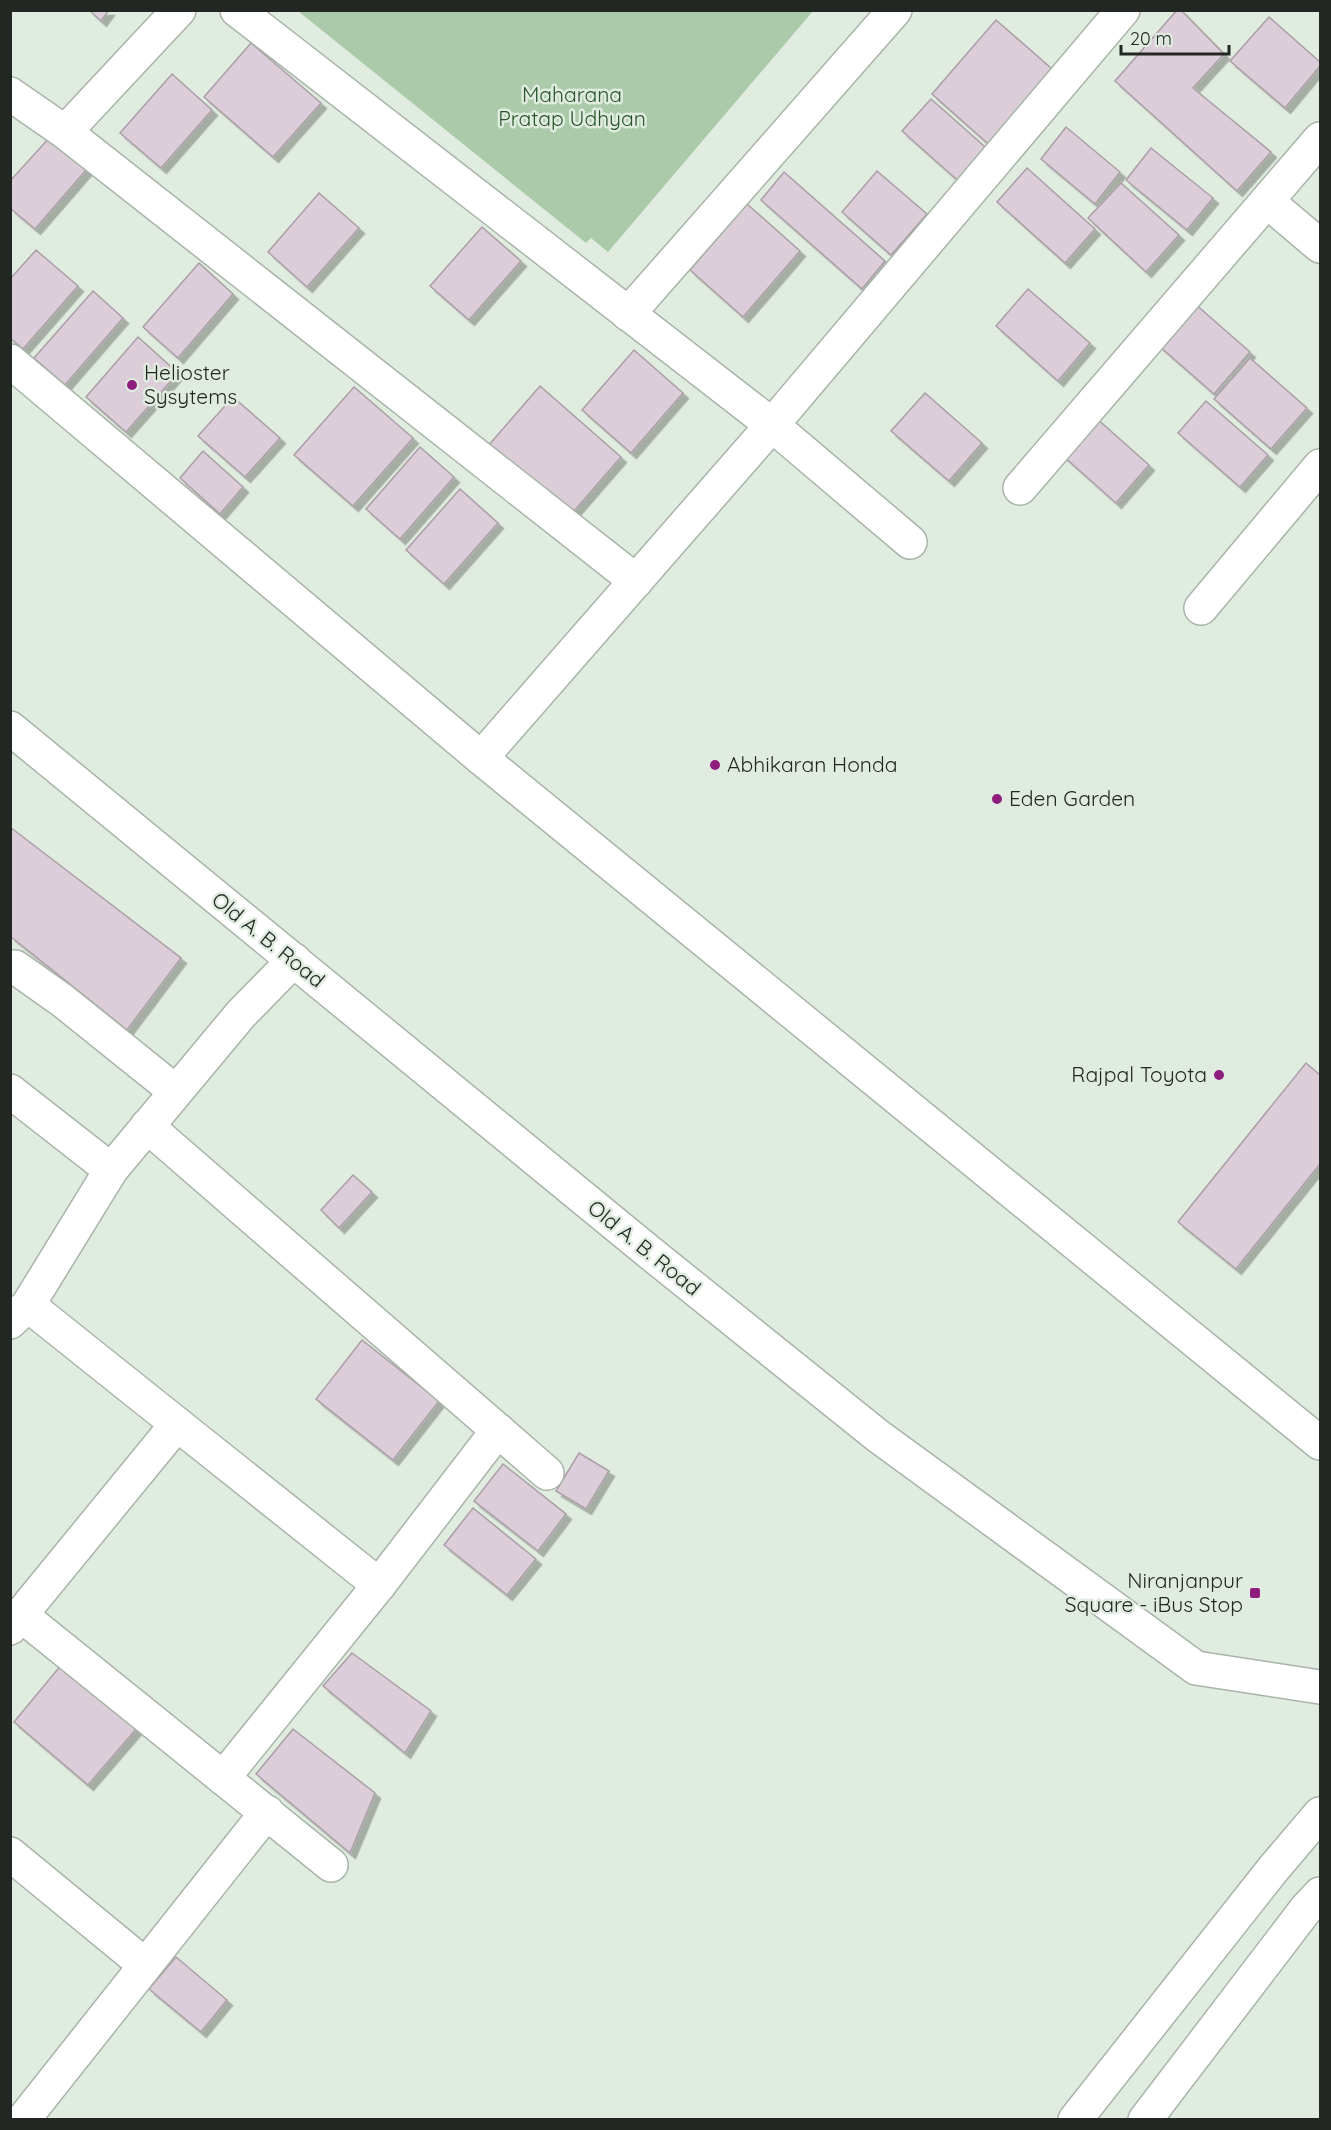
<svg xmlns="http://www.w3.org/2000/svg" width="1331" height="2130" viewBox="0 0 1331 2130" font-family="Quicksand,sans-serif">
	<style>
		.green { fill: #aacaaa }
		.building { fill: #dbced8; stroke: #aa9ea7; stroke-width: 1.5; filter: url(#shadow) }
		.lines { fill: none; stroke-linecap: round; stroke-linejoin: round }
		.minor-casing { stroke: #a9b4a9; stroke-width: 36 }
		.major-casing { stroke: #a9b4a9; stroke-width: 36 }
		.minor { stroke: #fff; stroke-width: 33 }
		.major { stroke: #fff; stroke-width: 33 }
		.poi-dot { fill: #8f1d7e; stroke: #e1ece0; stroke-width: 2 }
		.labels { text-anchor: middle; stroke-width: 5; stroke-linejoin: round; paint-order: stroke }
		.park-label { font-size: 21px; fill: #275529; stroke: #e1ece0 }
		.poi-label { font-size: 21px; fill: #232723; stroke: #e1ece0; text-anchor: start }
		.street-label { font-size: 21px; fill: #232723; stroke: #e1ece0 }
	</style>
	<defs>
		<filter id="shadow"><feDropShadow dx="5.5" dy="5.5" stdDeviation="0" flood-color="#0004"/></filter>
	</defs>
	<rect width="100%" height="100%" fill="#e1ece0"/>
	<!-- green -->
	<polygon class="green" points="298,11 813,11 608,252 591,238 586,243"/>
	<!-- building -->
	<g class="building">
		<polygon points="89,10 109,10 101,21"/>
		<polygon points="1177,10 1181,10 1224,54 1193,88 1271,152 1237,191 1115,81"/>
		<polygon points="1269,17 1320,62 1320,66 1285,108 1230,61"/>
		<polygon points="996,20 1059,75 994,149 932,94"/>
		<polygon points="251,43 321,103 273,157 204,97"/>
		<polygon points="172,74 212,110 161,168 120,133"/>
		<polygon points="931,99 992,153 964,186 902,131"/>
		<polygon points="1066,127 1120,172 1095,204 1041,159"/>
		<polygon points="50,137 87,169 35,229 10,208 10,181"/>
		<polygon points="1151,148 1213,198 1187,230 1126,180"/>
		<polygon points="1027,168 1095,229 1065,263 997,202"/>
		<polygon points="877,171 927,214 891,255 842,212"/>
		<polygon points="784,172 885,261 862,289 761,200"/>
		<polygon points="1121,183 1179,235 1146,272 1088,218"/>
		<polygon points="319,193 359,228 307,287 268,252"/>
		<polygon points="747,204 800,251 743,317 690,270"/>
		<polygon points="482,227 521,261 469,320 430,286"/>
		<polygon points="36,250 78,286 23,349 10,338 10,279"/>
		<polygon points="199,263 233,294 178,358 143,327"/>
		<polygon points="1028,289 1090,343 1058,381 996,326"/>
		<polygon points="93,291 123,318 65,385 34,358"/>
		<polygon points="1194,303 1250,352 1214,394 1158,345"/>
		<polygon points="138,337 178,373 126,432 86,397"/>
		<polygon points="634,350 683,393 631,453 582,410"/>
		<polygon points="1250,358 1307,408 1271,449 1214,399"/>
		<polygon points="540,386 621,457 568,518 488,446"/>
		<polygon points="354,387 413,438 353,506 294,455"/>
		<polygon points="925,393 982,443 949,481 891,431"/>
		<polygon points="233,397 280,438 245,477 198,436"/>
		<polygon points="1206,401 1268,455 1240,487 1178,433"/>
		<polygon points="1095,417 1149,465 1116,503 1062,455"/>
		<polygon points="420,447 454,477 400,539 366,509"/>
		<polygon points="203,451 243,487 220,514 180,478"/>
		<polygon points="460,489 498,523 444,584 406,550"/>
		<polygon points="10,827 181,958 127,1030 10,936"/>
		<polygon points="1306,1063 1320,1075 1320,1164 1236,1269 1178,1222"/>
		<polygon points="353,1175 372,1192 339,1228 321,1210"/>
		<polygon points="362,1340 439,1401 393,1460 316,1399"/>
		<polygon points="579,1453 609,1471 586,1509 556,1491"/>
		<polygon points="503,1464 566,1514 538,1551 474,1501"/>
		<polygon points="473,1508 536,1559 507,1595 444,1545"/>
		<polygon points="352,1653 431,1711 405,1753 323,1686"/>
		<polygon points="62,1664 137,1728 88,1785 14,1722"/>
		<polygon points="293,1729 375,1793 350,1853 256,1774"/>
		<polygon points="176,1957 227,2000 201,2032 149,1989"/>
	</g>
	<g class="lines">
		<!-- minor casing -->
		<g class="minor-casing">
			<g id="minor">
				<polyline points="237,10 772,425 910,542"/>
				<polyline points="10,94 65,132 636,581"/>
				<polyline points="65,132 179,10"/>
				<polyline points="1267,201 1320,246"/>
				<polyline points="628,314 895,10"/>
				<polyline points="1020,488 1320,139"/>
				<polyline points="1201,608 1320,466"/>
				<polyline points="481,758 772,425 1123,10"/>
				<polyline points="10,967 15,967 63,1001 175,1091"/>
				<polyline points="10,1091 111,1170"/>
				<polyline points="147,1126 547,1473"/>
				<polyline points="10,1322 28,1305 111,1170 241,1014 294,960"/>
				<polyline points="177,1424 379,1585"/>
				<polyline points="21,1615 331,1865"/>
				<polyline points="10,1628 177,1424 28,1305"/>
				<polyline points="223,1778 379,1585 498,1430"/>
				<polyline points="10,1854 145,1965"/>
				<polyline points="23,2120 267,1812"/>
			</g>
		</g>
		<!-- major casing -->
		<g class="major-casing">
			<g id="major">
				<polyline points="10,361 481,758 1320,1443"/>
				<polyline points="10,728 649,1252 878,1436 1196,1668 1320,1687"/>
				<polyline points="1075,2120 1274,1868 1320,1814"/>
				<polyline points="1145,2120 1306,1909 1320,1894"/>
			</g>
		</g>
		<!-- minor -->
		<use href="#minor" class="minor"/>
		<!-- major -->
		<use href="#major" class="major"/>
	</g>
	<!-- markers -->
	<g class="poi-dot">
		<circle cx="132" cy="385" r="6"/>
		<circle cx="715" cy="765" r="6"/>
		<circle cx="997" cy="799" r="6"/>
		<circle cx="1219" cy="1075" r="6"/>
		<rect x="1249" y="1587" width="12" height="12" rx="3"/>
	</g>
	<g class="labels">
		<!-- park labels -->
		<g class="park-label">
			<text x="572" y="102">Maharana<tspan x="572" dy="24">Pratap Udhyan</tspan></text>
		</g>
		<!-- poi labels -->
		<g class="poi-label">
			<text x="144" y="380">Helioster<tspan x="144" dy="24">Sysytems</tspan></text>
			<text x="727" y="772">Abhikaran Honda</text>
			<text x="1009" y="806">Eden Garden</text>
			<text x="1207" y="1082" text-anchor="end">Rajpal Toyota</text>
			<text x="1243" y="1588" text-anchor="end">Niranjanpur<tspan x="1243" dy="24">Square - iBus Stop</tspan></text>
		</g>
		<!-- street labels -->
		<g class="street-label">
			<text transform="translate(268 940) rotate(39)" y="7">Old A. B. Road</text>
			<text transform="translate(644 1248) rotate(39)" y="7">Old A. B. Road</text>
		</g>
	</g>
	<!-- border -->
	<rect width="1331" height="2130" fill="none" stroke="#232723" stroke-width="24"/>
	<!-- scale -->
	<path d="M1121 45v9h108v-9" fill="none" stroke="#232723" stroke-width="3"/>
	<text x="1130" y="45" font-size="18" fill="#232723" stroke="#e1ece0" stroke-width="4.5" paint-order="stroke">20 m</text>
</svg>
